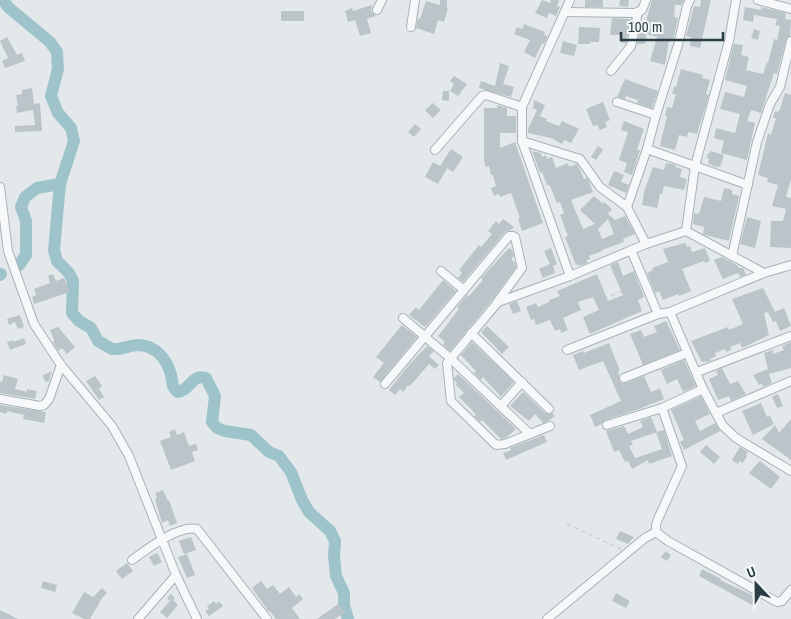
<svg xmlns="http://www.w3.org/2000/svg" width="791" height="619" viewBox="0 0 791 619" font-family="'Archivo Narrow',sans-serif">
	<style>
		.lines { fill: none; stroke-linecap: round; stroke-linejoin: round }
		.river { stroke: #9fc3cb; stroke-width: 12 }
		.building { fill: #bac4c9; fill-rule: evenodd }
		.minor-casing { stroke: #a8b2b6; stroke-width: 10 }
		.path { stroke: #bdc3c6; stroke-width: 1; stroke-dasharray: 4 4; stroke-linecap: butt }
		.minor { stroke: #f6f8f9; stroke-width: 8 }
	</style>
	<rect width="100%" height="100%" fill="#e3e9eb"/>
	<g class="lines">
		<!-- river -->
		<g class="river">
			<path d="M3,0L8,7L50,42L57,52L58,69L51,96L58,113L71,128L74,141L60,184L54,250L57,261L69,273L73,281L72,313L79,321L91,328L98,341L112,349C121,350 130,345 139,345C156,346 167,359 171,375C173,382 171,387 178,392C192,389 191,374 206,378L215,396L212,422L217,428L225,431L251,435L269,452L279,456L291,472L302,500L309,512L330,531L335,541L334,556L336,576L344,593V605L348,619"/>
			<polyline points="19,265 26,255 26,221 21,207 25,197 37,188 60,184"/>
			<polyline points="0,275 1,274"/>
		</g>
	</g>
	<!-- building -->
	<g class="building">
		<polygon points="440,0 447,0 447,8 448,8 444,22 438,20 434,34 416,28 418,19 420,19 426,1 440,5"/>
		<polygon points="542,0 550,3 551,0 559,0 557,6 560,7 556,16 549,13 547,18 535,13"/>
		<rect x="585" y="0" width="18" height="7"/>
		<polygon points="620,0 629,0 628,7 619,6"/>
		<polygon points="652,0 684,0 681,5 675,5 674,17 678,18 673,41 669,40 665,65 650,61 657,37 646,34 645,44 637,44 642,21 646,21"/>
		<polygon points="701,0 711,0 700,48 690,46 691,37 686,36 694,6 700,7"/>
		<polygon points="372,5 371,11 376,16 367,19 371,33 360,36 355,20 348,22 345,11 352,8 353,11"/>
		<polygon points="745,7 761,10 761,7 786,13 785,19 791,20 790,36 786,40 777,74 774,73 761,113 751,110 747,121 755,123 747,160 721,153 724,141 714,138 716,128 735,133 740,114 720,109 725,92 744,97 747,86 725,80 732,51 734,44 743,45 741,55 749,57 746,70 763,74 767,62 768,63 774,39 777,40 780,26 775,25 777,19 754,15 753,22 743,20"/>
		<rect x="281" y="11" width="23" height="10"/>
		<polygon points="612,18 631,19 626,43 621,43 621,35 610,35"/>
		<polygon points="524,24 545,32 544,35 548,36 544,44 542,43 535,58 524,52 530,40 514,34 517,27 522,29"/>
		<polygon points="579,27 600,28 599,42 590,42 590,44 578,44"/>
		<polygon points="754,29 760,31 758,40 751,38"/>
		<polygon points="7,37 17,55 22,53 25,61 5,68 2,61 8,58 0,41"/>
		<polygon points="563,41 577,45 574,56 560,53"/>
		<polygon points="500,63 509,66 503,84 514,87 511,97 479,88 481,81 495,86"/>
		<polygon points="681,69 703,75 702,78 710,80 706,94 709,95 697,134 688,132 687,137 679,135 675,150 660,146 667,116 665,115 667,107 672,108 676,94 672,94 674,87 676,87"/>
		<polygon points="454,76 467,84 458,96 450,91 454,84 450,81"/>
		<polygon points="625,79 658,91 652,108 637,103 638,100 626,96 625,99 617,97"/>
		<polygon points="32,88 34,104 40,103 42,131 15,132 15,126 35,125 33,110 17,113 16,106 18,106 16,95 22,94 22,90"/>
		<polygon points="443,91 449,91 449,101 442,100"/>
		<polygon points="785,93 791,95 791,179 786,197 791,198 791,248 770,247 771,221 783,221 786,209 772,206 778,185 767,182 768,178 758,175 768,133 771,135 776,118 773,118 775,111 778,112 780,109"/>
		<polygon points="534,100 545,105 540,116 547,119 546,121 559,126 562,121 579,129 571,143 564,140 562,144 551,138 528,133 528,129 537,110 533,108"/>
		<polygon points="603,102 610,120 605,122 607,127 600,130 597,125 593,126 586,109"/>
		<polygon points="433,103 441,110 433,118 425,110"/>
		<polygon points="497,105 507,108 507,116 516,116 516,133 500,133 500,148 515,142 543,223 522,231 518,219 520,218 511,193 500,197 499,194 494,196 491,188 496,186 493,175 491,175 489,166 486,167 484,161 484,108 497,108"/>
		<polygon points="624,121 644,129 637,150 640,150 632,175 624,172 627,163 619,160 628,132 621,130"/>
		<polygon points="415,124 421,129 414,137 408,132"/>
		<polygon points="598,146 603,150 596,160 591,157"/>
		<polygon points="451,149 463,157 453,172 447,168 438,184 425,177 433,162 440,166"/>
		<path d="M532,151L541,153L542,157L546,155L547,159L552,157L556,168L568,163L569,167L577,164L584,179L587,178L588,179L593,192L571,200L583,229L595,224L580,210L594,196L603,204L604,202L612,209L608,214L615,220L625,216L635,234L623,239L624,242L602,250V251L589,256L590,259L587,260V263L579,266V264L576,265L565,237L568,236L560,215L564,213L560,202L557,203L551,188L549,185H547L542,172L540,173ZM608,219L614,234L602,239L598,229Z"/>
		<polygon points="711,151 724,155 720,167 717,166 717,168 708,163 709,159 707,158 708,153 710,153"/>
		<polygon points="666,163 676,165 675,167 682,169 680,177 687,179 684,190 664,186 662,194 660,194 657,208 642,205 644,192 653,167 664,170"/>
		<polygon points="614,171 624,175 621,182 629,185 626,193 608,185"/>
		<polygon points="724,188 732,190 732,194 739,196 729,241 705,235 703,234 704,227 693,224 694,213 699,214 704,197 721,201"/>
		<polygon points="747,217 761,221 755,248 740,244"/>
		<polygon points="503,219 514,227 511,230 505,232 463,282 458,278 462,273 459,270 479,245 481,247 492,234 488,231 496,221 499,224"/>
		<polygon points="685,243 687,247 690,246 692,252 705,248 710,261 705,263 704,261 682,269 691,291 679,296 678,294 663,300 659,291 655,293 647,273 653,270 652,268 668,262 663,249"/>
		<polygon points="509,248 512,250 514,256 511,259 515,263 516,267 493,299 450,351 443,345 445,342 438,336 459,309 457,307 467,295 469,296 483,280 481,278"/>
		<polygon points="551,248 557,264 553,266 555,273 543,278 539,269 550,264 544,251"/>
		<polygon points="722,257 738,266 739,268 743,268 746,275 740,277 738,273 723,279 714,260"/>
		<polygon points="618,262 623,276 634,271 644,297 638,300 642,311 590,334 583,317 599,310 593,297 578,302 581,310 563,318 568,330 561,333 560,329 555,331 550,320 536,325 534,319 531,320 526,307 536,303 538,307 549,302 549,300 560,296 557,291 597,274 608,301 623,295 610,265"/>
		<polygon points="53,274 56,281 64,278 70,292 34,304 32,297 36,295 34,289 50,283 48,276"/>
		<polygon points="443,280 456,291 425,327 409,315 416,307 419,310"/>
		<polygon points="763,288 775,312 784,308 791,326 780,331 776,321 773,322 768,312 764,313 769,335 742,348 740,343 730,347 731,350 726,352 725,349 715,353 716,356 710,359 711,361 702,362 691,341 728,327 729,330 743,324 732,299"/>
		<polygon points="517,301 521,311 513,314 509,304"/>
		<polygon points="20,315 24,327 18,329 15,322 9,325 7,319"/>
		<polygon points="666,321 680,350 643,365 630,334 641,330 644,337 657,332 654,326"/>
		<polygon points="402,325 417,337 380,382 373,377 384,363 376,357"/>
		<polygon points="487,326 509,347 502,354 481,332"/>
		<polygon points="58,327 75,347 67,354 62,348 58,351 53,342 54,340 50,330"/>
		<polygon points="24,338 26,344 10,350 7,342 13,340 13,342"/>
		<polygon points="472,342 514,382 501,397 483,377 481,380 474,373 476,371 461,355"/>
		<polygon points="791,342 791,368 769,374 772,383 763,387 762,383 759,385 753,375 768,369 764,353 773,350 773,354 784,350 782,346"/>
		<polygon points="609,343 620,371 618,372 620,382 626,383 644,376 651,392 660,388 664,399 639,409 605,420 602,424 595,427 590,415 621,401 603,361 579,370 573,355 583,351 584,353"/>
		<polygon points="427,346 434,351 429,356 439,365 435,369 429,364 410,386 408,385 403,392 400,389 395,395 389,390 408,366"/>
		<polygon points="684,360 696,386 683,392 677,379 667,384 661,370"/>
		<polygon points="722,368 730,384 738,381 746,394 731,401 729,396 718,400 709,379 718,375 716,371"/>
		<polygon points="52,371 49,381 46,382 42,376"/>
		<polygon points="458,374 516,429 507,437 501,439 482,420 480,422 474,416 476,415 471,409 459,397 464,393 456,385 457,383 454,380 454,378"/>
		<polygon points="4,375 18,379 15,389 27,392 27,389 37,391 35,399 0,393 0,381 2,382"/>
		<polygon points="95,376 102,386 99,389 104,397 99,400 86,381"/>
		<polygon points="523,392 545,413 552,413 555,416 550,420 543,423 535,414 529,421 510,406"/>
		<polygon points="778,394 783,406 777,408 772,397"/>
		<polygon points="701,396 710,414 695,421 700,431 715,423 720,431 684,450 680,442 684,440 671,410"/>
		<polygon points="761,403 767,417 770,416 774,424 753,435 742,411"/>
		<polygon points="0,405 46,412 44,423 23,419 24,415 7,411 6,414 0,412"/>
		<polygon points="651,417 657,432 631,441 633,445 629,446 635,458 662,449 656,432 664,430 672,456 649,464 648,460 632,469 628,461 625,462 619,450 614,452 606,431 624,426 628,434 643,427 640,421"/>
		<polygon points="791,419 791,460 762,439 775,425 779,433"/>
		<polygon points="175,429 177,435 184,432 189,446 196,444 198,450 192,452 195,461 171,470 160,441 171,437 169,432"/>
		<polygon points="544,435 547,442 506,460 503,453 511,450 510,448"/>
		<polygon points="706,445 720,457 714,464 700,452"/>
		<polygon points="740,447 748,452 746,455 747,456 743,463 740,461 738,464 732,460"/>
		<polygon points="760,461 780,477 771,489 749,473"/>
		<polygon points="163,490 168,501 169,500 177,523 170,526 168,520 162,523 155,499 157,498 155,493"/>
		<polygon points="620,531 634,537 628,544 616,539"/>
		<polygon points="191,537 196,550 184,554 179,541"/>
		<polygon points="666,551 671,555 667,561 661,557"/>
		<polygon points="157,553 162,562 154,566 149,557"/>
		<polygon points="187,554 195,575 187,578 178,557"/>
		<polygon points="127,563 133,571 122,579 116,571"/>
		<polygon points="702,569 721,579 720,580 752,595 752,596 759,600 756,607 699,576"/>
		<polygon points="43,581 57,585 55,592 41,588"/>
		<polygon points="261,581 267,589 273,585 280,594 289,587 296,597 299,594 303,599 292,608 300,619 276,619 270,611 269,612 252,588"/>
		<polygon points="102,588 107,593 102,598 90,619 84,619 72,613 84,592 93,597"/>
		<polygon points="616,593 630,601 626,608 612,601"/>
		<polygon points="171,594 175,598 173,600 178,605 167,618 160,612 170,601 167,598"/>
		<polygon points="214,601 216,604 219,601 223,606 209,616 205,611 209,609 207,606"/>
		<polygon points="338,604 345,612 335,619 317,619"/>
		<polygon points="0,610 18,619 0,619"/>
	</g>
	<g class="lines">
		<!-- minor casing -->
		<g class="minor-casing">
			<g id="minor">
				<polyline points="570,0 522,107 522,141 570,276 646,244 686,231 764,273"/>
				<polyline points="758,0 791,9"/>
				<polyline points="377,10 382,0"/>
				<polyline points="565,12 635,13 642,10 646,0"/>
				<polyline points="411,27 415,0"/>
				<polyline points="611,71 631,46 638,12"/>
				<polyline points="617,102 656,115"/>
				<polyline points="522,141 580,159 600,187 627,207"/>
				<polyline points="647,149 748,185"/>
				<polyline points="435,150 482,96 486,95 522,107"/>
				<polyline points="0,187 8,251 34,324 61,365 112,426 129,456 176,575 197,619"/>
				<polyline points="686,231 695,166 729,41 736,0"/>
				<polyline points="646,244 627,207 647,149 656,115 678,45 687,6 690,0"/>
				<polyline points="631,250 658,314 670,312 764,273 791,265"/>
				<polyline points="732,256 757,142 770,104 780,87 791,41"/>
				<polyline points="441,271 464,290"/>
				<polyline points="670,312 703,389 723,426 736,438 791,471"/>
				<polyline points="403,318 450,358 530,434"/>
				<polyline points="471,333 549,409"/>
				<polyline points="567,350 658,314"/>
				<polyline points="697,372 791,336"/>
				<polyline points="624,378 687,353"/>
				<polyline points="385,384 509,236 513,236 515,237 522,268 498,301"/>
				<polyline points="0,399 40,406 44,405 49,399 61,365"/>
				<polyline points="501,406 522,382"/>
				<polyline points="662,408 682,466 658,519 656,525 656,532 668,541 777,602 782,601 791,590"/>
				<polyline points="716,413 791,381"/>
				<polyline points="607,425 662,408 703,389"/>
				<polyline points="550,426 505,444 496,445 451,401 447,363 498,302 570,276"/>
				<path d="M132,560C147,549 178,525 197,529L267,619"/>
				<polyline points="138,619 176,575"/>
				<polyline points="547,619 645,538 656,532"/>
			</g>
		</g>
		<!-- path -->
		<g class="path">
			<polyline points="596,301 639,285"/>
			<polyline points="567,524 621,549"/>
		</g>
		<!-- minor -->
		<use href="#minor" class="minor"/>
	</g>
	<!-- north arrow -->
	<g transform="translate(756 584) rotate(338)" stroke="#f3f7f8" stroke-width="4" paint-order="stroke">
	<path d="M0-4L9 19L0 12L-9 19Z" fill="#2b3c44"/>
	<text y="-8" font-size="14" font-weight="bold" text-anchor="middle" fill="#2b3c44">U</text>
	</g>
	<!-- scale -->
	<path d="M621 32v8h102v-8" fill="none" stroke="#2b3c44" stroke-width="2.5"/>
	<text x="628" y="32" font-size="15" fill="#2b3c44" stroke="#f3f7f8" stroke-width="4" paint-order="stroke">100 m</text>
</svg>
